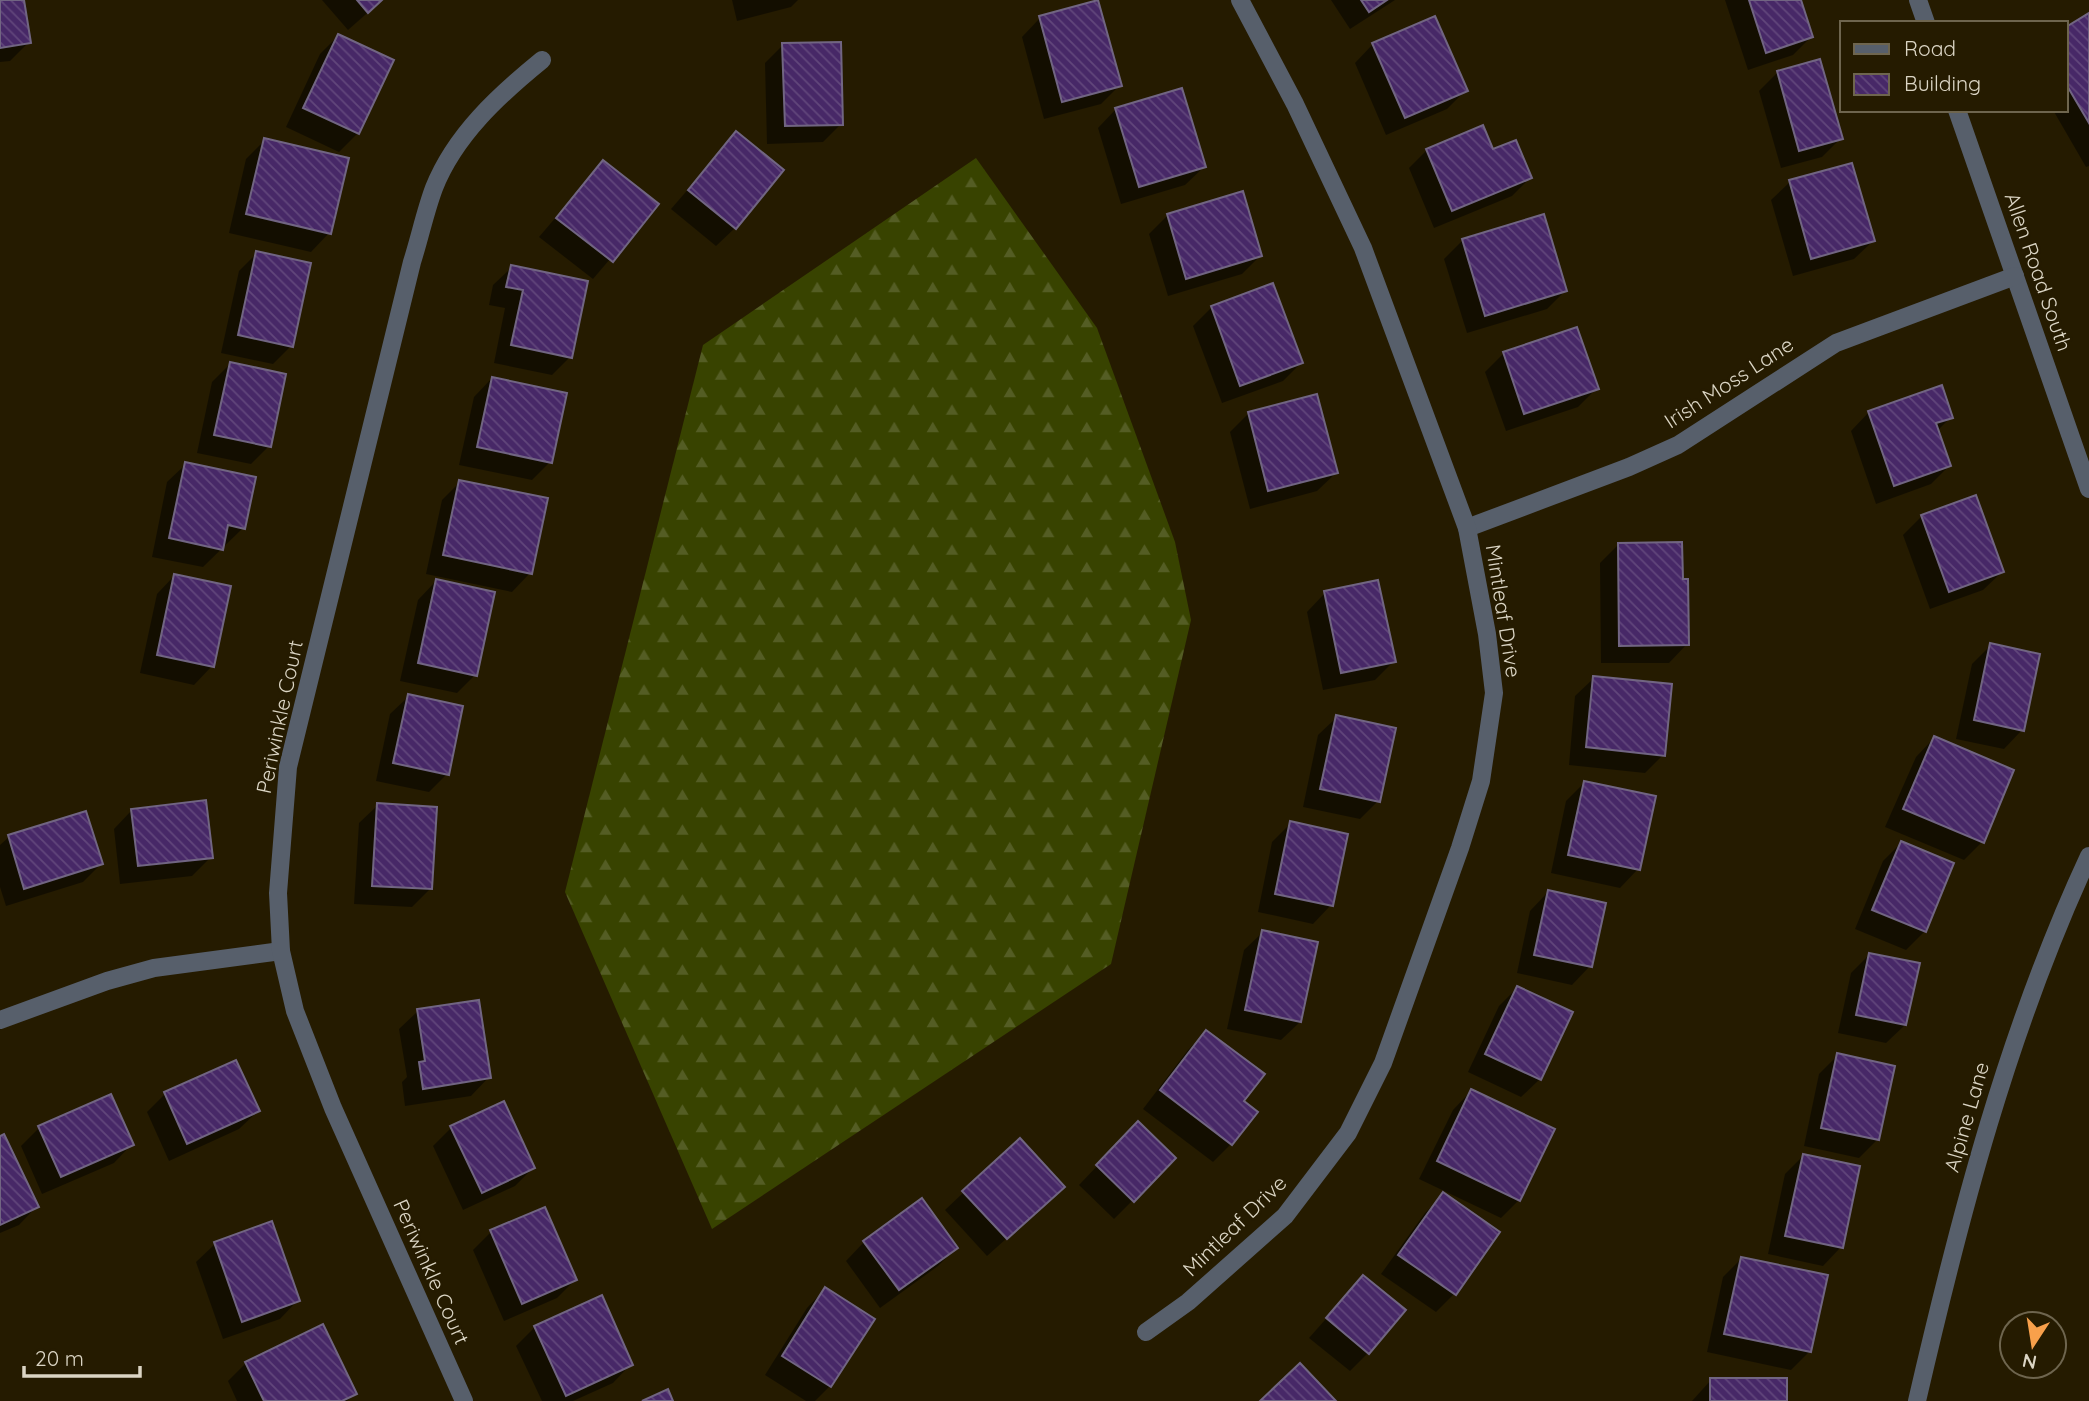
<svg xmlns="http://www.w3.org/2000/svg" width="2089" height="1401" viewBox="0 0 2089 1401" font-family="Quicksand,sans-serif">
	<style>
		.forest { fill: url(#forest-firs) }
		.shadow { fill: #0007 }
		.building { fill: url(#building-back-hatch); stroke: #716582; stroke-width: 2 }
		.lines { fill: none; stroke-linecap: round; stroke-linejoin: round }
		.minor { stroke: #575f6b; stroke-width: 18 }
		.labels { text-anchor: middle; stroke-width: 5; stroke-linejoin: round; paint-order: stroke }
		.street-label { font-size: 21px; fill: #dbd5c4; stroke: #251b00 }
	</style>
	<defs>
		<pattern id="forest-firs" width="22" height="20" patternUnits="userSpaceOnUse" patternTransform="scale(1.75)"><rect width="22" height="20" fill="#384300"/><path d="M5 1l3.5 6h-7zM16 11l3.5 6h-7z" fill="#545d24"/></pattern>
		<pattern id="building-back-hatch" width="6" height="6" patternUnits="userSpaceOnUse" patternTransform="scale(1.75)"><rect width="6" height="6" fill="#472867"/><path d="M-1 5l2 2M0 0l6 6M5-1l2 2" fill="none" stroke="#61467b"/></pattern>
	</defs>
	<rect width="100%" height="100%" fill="#251b00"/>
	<!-- forest -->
	<polygon class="forest" points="976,158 1097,328 1175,542 1191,620 1111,964 712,1229 565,892 703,345"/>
	<!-- shadow -->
	<g class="shadow">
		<polygon points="0,0 22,0 29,42 10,61 0,62"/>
		<polygon points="322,0 382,0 348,30"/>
		<polygon points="732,0 798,0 791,7 737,21"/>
		<polygon points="1331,0 1395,0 1350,29"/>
		<polygon points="1725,0 1799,0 1811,37 1793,55 1748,70"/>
		<polygon points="2089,15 2089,166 2086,167 2053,110 2066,110 2066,29"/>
		<polygon points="1040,18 1120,85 1101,104 1044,119 1022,37"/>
		<polygon points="338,36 392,61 358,133 339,152 286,127 320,54"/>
		<polygon points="1373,44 1466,90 1447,109 1386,135 1355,63"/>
		<polygon points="783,45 841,124 823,142 767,144 765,63"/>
		<polygon points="1778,72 1841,138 1822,157 1781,168 1759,91"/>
		<polygon points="1116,109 1204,167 1185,185 1121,204 1098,128"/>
		<polygon points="736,134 735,228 716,246 671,209"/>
		<polygon points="265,140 329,233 311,252 229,233 246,159"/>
		<polygon points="1427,150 1492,151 1530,178 1512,196 1434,228 1409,168"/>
		<polygon points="603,162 657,204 593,279 539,237"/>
		<polygon points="1790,182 1873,241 1854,259 1793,276 1771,200"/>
		<polygon points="1168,215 1260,256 1242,274 1168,296 1149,234"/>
		<polygon points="1463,240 1565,291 1547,309 1467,333 1444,259"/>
		<polygon points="257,253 291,346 273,364 221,353 239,271"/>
		<polygon points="512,267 570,357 552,375 494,363 505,308 489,305 493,285"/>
		<polygon points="1212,307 1301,363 1283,381 1222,403 1193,326"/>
		<polygon points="1504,353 1597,388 1578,407 1506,431 1485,372"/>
		<polygon points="230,364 269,446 251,464 197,453 212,382"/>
		<polygon points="492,378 550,462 532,480 459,465 474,397"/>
		<polygon points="1869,412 1951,417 1937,431 1949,466 1931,484 1876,504 1851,431"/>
		<polygon points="1249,413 1336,473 1317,491 1250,509 1230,432"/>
		<polygon points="186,464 243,528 203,567 152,557 167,482"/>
		<polygon points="460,482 530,573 512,592 426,574 442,500"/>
		<polygon points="1922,516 2002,572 1983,590 1930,609 1903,535"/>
		<polygon points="1619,544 1681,581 1687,644 1669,663 1601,663 1600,563"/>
		<polygon points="175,575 212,666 194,685 140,673 157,594"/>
		<polygon points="436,581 475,675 457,693 400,681 418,600"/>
		<polygon points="1325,593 1394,661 1375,680 1323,690 1307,612"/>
		<polygon points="1991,645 2022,730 2004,749 1956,739 1972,664"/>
		<polygon points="1594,678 1663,755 1645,773 1569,765 1575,696"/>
		<polygon points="409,696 447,774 429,792 376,781 390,714"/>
		<polygon points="1337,717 1378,801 1360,819 1303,807 1318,735"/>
		<polygon points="1934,738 1982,842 1964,860 1885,827 1916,757"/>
		<polygon points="1584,783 1638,869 1620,888 1551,873 1566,801"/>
		<polygon points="378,805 430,889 412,907 354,904 359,823"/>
		<polygon points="132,810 211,857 192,876 120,884 114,829"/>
		<polygon points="1291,823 1331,905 1313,924 1258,912 1272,842"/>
		<polygon points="9,837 101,864 83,882 6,906 0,887 0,845"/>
		<polygon points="1901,843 1925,931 1906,950 1855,929 1883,861"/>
		<polygon points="1548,892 1590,966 1572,985 1517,973 1530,911"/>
		<polygon points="1263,932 1300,1022 1281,1040 1227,1029 1244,950"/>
		<polygon points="1869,955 1905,1025 1886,1043 1838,1033 1851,973"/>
		<polygon points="1517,988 1540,1079 1521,1097 1468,1072 1499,1006"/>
		<polygon points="418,1011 489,1077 471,1096 405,1106 402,1082 407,1077 399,1029"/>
		<polygon points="1206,1032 1241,1102 1231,1144 1213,1162 1143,1109 1188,1050"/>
		<polygon points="1838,1055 1878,1139 1859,1158 1804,1146 1819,1074"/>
		<polygon points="1471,1091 1519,1200 1501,1218 1419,1179 1453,1110"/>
		<polygon points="165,1094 258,1111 239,1129 169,1161 147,1112"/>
		<polygon points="39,1128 132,1144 114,1163 42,1194 21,1146"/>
		<polygon points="451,1128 533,1168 515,1186 463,1210 433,1146"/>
		<polygon points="0,1138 37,1206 19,1225 0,1233"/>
		<polygon points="1120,1142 1133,1200 1114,1219 1079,1185"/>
		<polygon points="1803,1156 1841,1247 1823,1266 1768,1254 1785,1174"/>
		<polygon points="964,1192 1044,1205 987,1256 945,1210"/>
		<polygon points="1444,1194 1454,1294 1436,1312 1381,1274 1425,1213"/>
		<polygon points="271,1224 298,1300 280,1319 223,1339 196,1262 215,1244"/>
		<polygon points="491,1232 575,1280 557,1298 504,1321 473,1250"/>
		<polygon points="864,1242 956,1248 938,1266 880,1308 846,1261"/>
		<polygon points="1741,1259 1810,1351 1791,1370 1707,1352 1723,1277"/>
		<polygon points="1363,1277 1368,1353 1350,1371 1309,1338"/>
		<polygon points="825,1289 830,1386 815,1401 806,1401 765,1375 807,1308"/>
		<polygon points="535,1327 631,1364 613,1383 573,1401 542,1401 516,1346"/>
		<polygon points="246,1363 355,1393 347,1401 237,1401 228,1381"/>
		<polygon points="1711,1380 1785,1401 1692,1401"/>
	</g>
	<!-- building -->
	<g class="building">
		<polygon points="0,0 24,0 31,43 0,48"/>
		<polygon points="357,0 382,0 368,13"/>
		<polygon points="1098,0 1122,86 1062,102 1039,16"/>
		<polygon points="1361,0 1387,0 1369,12"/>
		<polygon points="1749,0 1801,0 1813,37 1766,53"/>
		<polygon points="2089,13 2089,123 2066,84 2066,27"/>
		<polygon points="1435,16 1468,91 1405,118 1372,43"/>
		<polygon points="338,34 394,60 359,134 303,108"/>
		<polygon points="841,42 843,125 785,126 782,43"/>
		<polygon points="1820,59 1843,139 1799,151 1777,71"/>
		<polygon points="1182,88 1206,167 1139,187 1115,108"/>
		<polygon points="1483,125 1493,149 1516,140 1532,178 1452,211 1426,149"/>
		<polygon points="736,131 784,170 736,229 688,190"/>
		<polygon points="264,138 349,158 331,234 246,214"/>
		<polygon points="603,160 659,204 613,262 556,218"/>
		<polygon points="1852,163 1875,241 1811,259 1789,180"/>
		<polygon points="1243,191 1262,256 1186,279 1167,214"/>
		<polygon points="1544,214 1567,291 1485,316 1462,239"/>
		<polygon points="256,251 311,263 293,347 238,335"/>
		<polygon points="511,265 588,281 572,358 511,345 523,290 506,287"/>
		<polygon points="1273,283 1303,363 1240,386 1211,306"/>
		<polygon points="1577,327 1599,389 1524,414 1503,352"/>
		<polygon points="230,362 286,374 271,447 214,435"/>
		<polygon points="492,377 567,393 552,463 477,447"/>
		<polygon points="1942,385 1953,418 1936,423 1951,466 1894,486 1868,411"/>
		<polygon points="1317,394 1338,473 1268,491 1248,412"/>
		<polygon points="185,462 256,477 245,529 228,525 223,550 169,538"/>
		<polygon points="459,480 548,498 532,574 443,555"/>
		<polygon points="1976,495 2004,572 1949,592 1921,515"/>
		<polygon points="1682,542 1683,579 1688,579 1689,645 1619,646 1618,543"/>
		<polygon points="174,574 231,586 214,667 157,655"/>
		<polygon points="436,579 495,592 477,676 418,663"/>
		<polygon points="1378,580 1396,662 1341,673 1324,591"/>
		<polygon points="1990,643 2040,654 2024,731 1974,720"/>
		<polygon points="1593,676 1672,684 1665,756 1586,747"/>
		<polygon points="408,694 463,706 449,775 393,763"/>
		<polygon points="1336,715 1396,728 1380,802 1320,789"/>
		<polygon points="1934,736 2014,770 1984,843 1903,809"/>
		<polygon points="1584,781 1656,796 1640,870 1568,855"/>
		<polygon points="206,800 213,858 138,866 131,809"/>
		<polygon points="377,803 437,807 432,889 372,886"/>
		<polygon points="86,811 103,864 24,889 8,835"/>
		<polygon points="1290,821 1348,834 1333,906 1275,894"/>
		<polygon points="1901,841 1954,863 1926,932 1872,910"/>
		<polygon points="1548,890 1606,903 1592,967 1534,955"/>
		<polygon points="1262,930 1318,942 1301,1022 1245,1010"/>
		<polygon points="1869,953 1920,963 1906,1025 1856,1015"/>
		<polygon points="1517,986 1573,1012 1541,1080 1485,1054"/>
		<polygon points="479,1000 491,1078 423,1089 419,1062 425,1061 417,1009"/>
		<polygon points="1206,1030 1265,1074 1244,1101 1258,1112 1232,1145 1160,1090"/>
		<polygon points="1837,1053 1895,1066 1879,1140 1821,1128"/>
		<polygon points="236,1060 260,1111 187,1144 164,1092"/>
		<polygon points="1471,1089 1555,1129 1520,1201 1437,1161"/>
		<polygon points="111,1094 134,1145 61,1177 38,1126"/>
		<polygon points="504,1101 535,1168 482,1193 450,1126"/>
		<polygon points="1138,1121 1176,1158 1134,1202 1096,1165"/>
		<polygon points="4,1134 39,1207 0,1225 0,1136"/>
		<polygon points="1020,1138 1065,1187 1007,1239 962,1191"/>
		<polygon points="1803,1154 1860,1166 1843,1248 1785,1236"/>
		<polygon points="1443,1192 1500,1232 1456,1295 1398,1255"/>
		<polygon points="922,1198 958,1248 899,1290 863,1241"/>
		<polygon points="545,1207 577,1280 522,1304 490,1230"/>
		<polygon points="272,1221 300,1301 242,1322 214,1242"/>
		<polygon points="1741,1257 1828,1275 1811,1352 1724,1334"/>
		<polygon points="1363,1275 1406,1310 1369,1354 1326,1318"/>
		<polygon points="825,1287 875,1319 831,1387 782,1356"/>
		<polygon points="602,1295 633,1365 566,1396 534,1326"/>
		<polygon points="323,1324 357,1394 342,1401 264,1401 245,1362"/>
		<polygon points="1300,1363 1336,1401 1260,1401"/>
		<rect x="1710" y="1378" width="77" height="23"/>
		<polygon points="668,1389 673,1401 642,1401"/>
	</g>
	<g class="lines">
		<!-- minor -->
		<g class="minor">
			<polyline points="1918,0 1926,23"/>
			<polyline points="1957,110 2089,489"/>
			<polyline points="1467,528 1629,467 1678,445 1836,343 2015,276"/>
			<polyline points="0,1020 107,981 154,968 281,951"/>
			<polyline points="1146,1332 1188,1302 1285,1216 1348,1133 1383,1063 1460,848 1481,781 1494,693 1487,634 1467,528 1363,248 1295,104 1240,0"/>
			<path d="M464,1401L333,1108L295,1011L281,951L278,893L288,767L412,262C420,237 425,212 434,188C455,135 499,95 542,60"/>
			<path d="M1917,1401C1960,1215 2008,1030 2089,856"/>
		</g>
	</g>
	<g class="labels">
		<!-- street labels -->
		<g class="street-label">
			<text transform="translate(2038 272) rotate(71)" y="7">Allen Road South</text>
			<text transform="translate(1729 383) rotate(-33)" y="7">Irish Moss Lane</text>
			<text transform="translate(1503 611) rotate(81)" y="7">Mintleaf Drive</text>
			<text transform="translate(280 717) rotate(-78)" y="7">Periwinkle Court</text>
			<text transform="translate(1967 1117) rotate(-74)" y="7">Alpine Lane</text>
			<text transform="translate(1235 1226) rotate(-44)" y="7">Mintleaf Drive</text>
			<text transform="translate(431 1272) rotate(66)" y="7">Periwinkle Court</text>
		</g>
	</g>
	<!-- legend -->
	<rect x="1840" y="21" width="228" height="91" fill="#251b00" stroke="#6e654e" stroke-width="2"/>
	<rect x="1854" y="44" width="35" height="10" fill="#575f6b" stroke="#6e654e" stroke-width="2"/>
	<text x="1904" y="56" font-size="21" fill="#dbd5c4">Road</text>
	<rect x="1854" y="74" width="35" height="21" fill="url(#building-back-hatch)" stroke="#6e654e" stroke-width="2"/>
	<text x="1904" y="91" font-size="21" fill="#dbd5c4">Building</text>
	<!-- north arrow -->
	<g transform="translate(2033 1345) rotate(192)"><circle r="33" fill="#251b00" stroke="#6e654e" stroke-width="2"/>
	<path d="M0-5L12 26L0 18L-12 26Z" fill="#f8a04b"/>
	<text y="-10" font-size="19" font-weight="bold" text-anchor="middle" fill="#dbd5c4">N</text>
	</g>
	<!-- scale -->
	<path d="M24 1366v10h116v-10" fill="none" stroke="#dbd5c4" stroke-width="3.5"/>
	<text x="35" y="1366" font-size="21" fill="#dbd5c4" stroke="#251b00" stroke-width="5" paint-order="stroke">20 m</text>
</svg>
